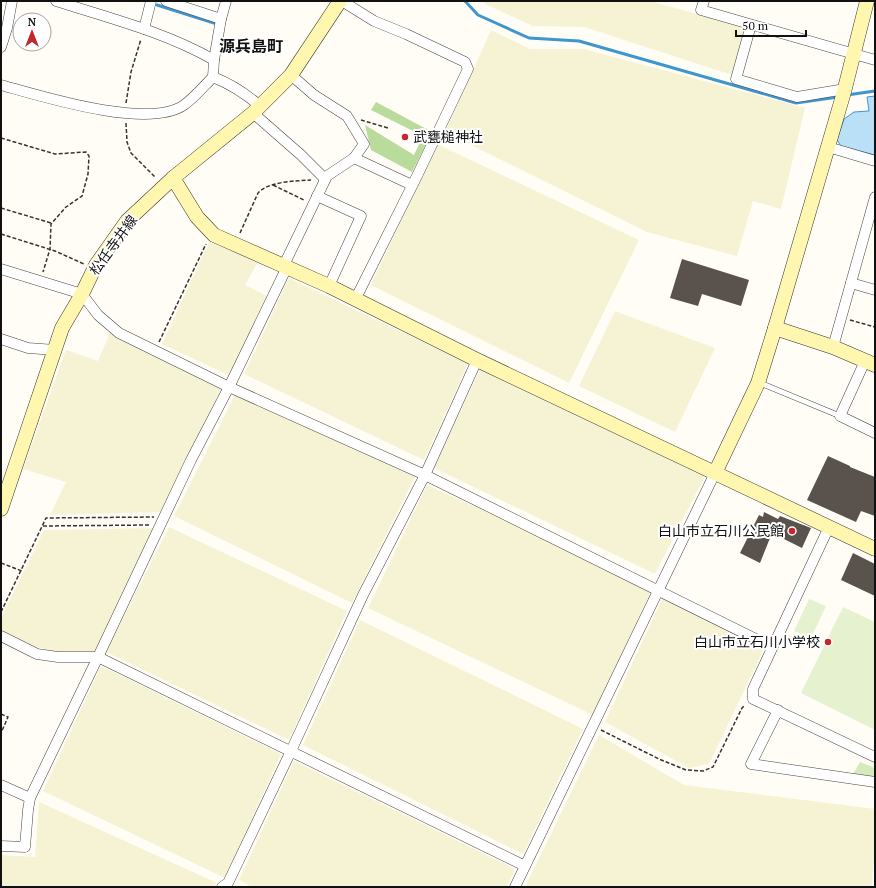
<svg xmlns="http://www.w3.org/2000/svg" width="876" height="888" viewBox="0 0 876 888" font-family="'PT Serif','Noto Sans JP',serif">
	<style>
		.farmland { fill: #f6f3d4 }
		.green { fill: #d5ebbd }
		.forest { fill: #b9dc9c }
		.pitch { fill: #e6f2cf }
		.water { fill: #b9e0f7; stroke: #3f96cf }
		.lines { fill: none; stroke-linecap: round; stroke-linejoin: round }
		.stream { stroke: #3f96cf; stroke-width: 3 }
		.building { fill: #5a524d }
		.lane-casing { stroke: #444; stroke-width: 6 }
		.street-casing { stroke: #444; stroke-width: 11 }
		.secondary-casing { stroke: #333; stroke-width: 15 }
		.path { stroke: #333; stroke-width: 1.5; stroke-dasharray: 4 2; stroke-linecap: butt }
		.lane { stroke: #fff; stroke-width: 5 }
		.street { stroke: #fff; stroke-width: 10 }
		.secondary { stroke: #fff6b0; stroke-width: 14 }
		.poi-dot { fill: #c4262e; stroke: #fff; stroke-width: 1.5 }
		.labels { text-anchor: middle; stroke-width: 4; stroke-linejoin: round; paint-order: stroke }
		.poi-label { font-size: 14px; fill: #111; stroke: #fff; text-anchor: end }
		.street-label { font-size: 14px; fill: #111; stroke: #fff }
		.quarter-label { font-size: 16px; font-weight: bold; fill: #111; stroke: #fff }
	</style>
	<rect width="100%" height="100%" fill="#fffdf5"/>
	<!-- farmland -->
	<g class="farmland">
		<polygon points="483,1 650,1 747,28 732,75 584,27 533,26 485,4"/>
		<polygon points="491,30 530,49 584,49 805,108 781,209 753,201 737,256 647,232 445,132"/>
		<polygon points="437,144 639,240 569,383 371,285"/>
		<polygon points="210,240 258,262 245,285 267,296 230,376 162,344"/>
		<polygon points="289,278 468,364 424,460 244,374"/>
		<polygon points="615,311 715,348 675,432 579,386"/>
		<polygon points="110,333 221,389 160,512 50,515 66,482 23,469 66,350 98,361"/>
		<polygon points="480,369 705,476 655,574 434,468"/>
		<polygon points="237,391 415,477 352,603 174,516"/>
		<polygon points="427,485 653,587 593,715 368,608"/>
		<polygon points="169,527 347,611 289,740 106,652"/>
		<polygon points="155,528 97,653 61,653 30,645 1,632 1,618 44,530"/>
		<polygon points="663,597 763,651 709,764 689,768 605,722"/>
		<polygon points="360,620 583,729 523,854 303,745"/>
		<polygon points="101,666 281,754 225,878 43,791"/>
		<polygon points="599,735 684,785 875,809 875,840 872,887 525,887"/>
		<polygon points="294,761 515,869 507,887 252,887 239,880"/>
		<polygon points="39,802 217,883 212,887 1,887 1,855 35,857"/>
	</g>
	<!-- green -->
	<polygon class="green" points="860,762 875,768 875,779 852,776"/>
	<!-- forest -->
	<polygon class="forest" points="376,102 432,132 412,172 371,150 365,125 414,155 423,136 371,110"/>
	<!-- pitch -->
	<g class="pitch">
		<polygon points="809,599 826,606 811,638 794,631"/>
		<polygon points="843,607 875,622 875,730 801,693"/>
	</g>
	<!-- water -->
	<polygon class="water" points="875,96 875,155 841,146 837,140 844,119 854,112 869,111 867,97"/>
	<g class="lines">
		<!-- stream -->
		<g class="stream">
			<polyline points="465,1 478,15 529,38 579,41 796,103 838,97"/>
			<polyline points="157,5 214,23"/>
			<polyline points="847,95 875,91"/>
		</g>
	</g>
	<!-- building -->
	<g class="building">
		<polygon points="682,259 749,280 741,306 702,294 698,306 670,298"/>
		<polygon points="828,456 850,466 850,467 875,477 875,516 861,511 856,522 807,500"/>
		<polygon points="764,512 778,519 780,516 811,528 802,548 772,533 760,563 740,553 759,515 763,517"/>
		<polygon points="853,553 875,564 875,596 841,580"/>
	</g>
	<g class="lines">
		<!-- lane casing -->
		<g class="lane-casing">
			<polyline id="lane" points="760,383 840,416"/>
		</g>
		<!-- street casing -->
		<g class="street-casing">
			<g id="street">
				<path d="M56,1C109,18 165,32 214,60L213,77"/>
				<polyline points="166,1 221,19"/>
				<polyline points="342,1 374,21 406,34 465,62 468,69 416,178 355,300"/>
				<polyline points="704,1 701,10 875,60"/>
				<polyline points="751,25 736,79 797,97 845,89"/>
				<polyline points="144,29 151,1"/>
				<polyline points="1,47 7,28 12,1"/>
				<polyline points="214,60 221,19 226,1"/>
				<path d="M1,85C41,96 148,130 184,105C194,98 204,86 213,77C231,84 246,94 260,106"/>
				<polyline points="253,113 301,155 325,179"/>
				<polyline points="828,147 875,161"/>
				<polyline points="354,158 412,185"/>
				<polyline points="317,196 361,216 329,286"/>
				<polyline points="284,265 327,176 354,158 364,144 347,116 314,95 291,75"/>
				<polyline points="1,269 82,294 98,315 119,333 229,387 425,475 772,647"/>
				<polyline points="851,283 875,290"/>
				<polyline points="1,339 28,348 55,350"/>
				<polyline points="833,347 875,197"/>
				<polyline points="865,361 840,416 875,433"/>
				<polyline points="829,527 753,689 753,699 875,757"/>
				<polyline points="1,636 37,654 58,657 98,657 525,866"/>
				<polyline points="778,710 751,764 875,782"/>
				<polyline points="1,785 30,798"/>
				<polyline points="1,846 25,847 28,810 30,798 98,657 191,460 229,387 287,267"/>
				<polyline points="222,887 228,883 291,751 363,595 425,475 477,360"/>
				<polyline points="515,887 715,473"/>
			</g>
		</g>
		<!-- secondary casing -->
		<g class="secondary-casing">
			<g id="secondary">
				<polyline points="173,178 197,217 214,235 329,286 477,360 875,549"/>
				<polyline points="775,328 833,347 875,365"/>
				<polyline points="715,473 758,383 775,328 844,92 867,1"/>
				<polyline points="1,509 62,328 82,294 96,265 127,221 173,178 253,113 291,75 340,1"/>
			</g>
		</g>
		<!-- path -->
		<g class="path">
			<polyline points="126,103 131,72 141,39"/>
			<polyline points="361,120 388,128"/>
			<polyline points="126,123 127,142 131,153 156,178"/>
			<polyline points="1,138 55,154 86,152 89,156 88,174 82,196 66,207 51,224 50,249 43,272"/>
			<polyline points="273,185 304,200"/>
			<polyline points="1,208 51,223"/>
			<path d="M240,233L258,193C269,181 296,181 311,180"/>
			<polyline points="1,234 55,251 84,264"/>
			<polyline points="850,320 875,327"/>
			<polyline points="159,342 206,244"/>
			<polyline points="43,526 149,525"/>
			<polyline points="1,563 22,571"/>
			<polyline points="1,612 46,518 154,517"/>
			<polyline points="1,714 8,717 1,733"/>
			<polyline points="601,730 659,759 686,770 703,771 713,767 742,708 745,705"/>
		</g>
		<!-- lane -->
		<use href="#lane" class="lane"/>
		<!-- street -->
		<use href="#street" class="street"/>
		<!-- secondary -->
		<use href="#secondary" class="secondary"/>
	</g>
	<!-- markers -->
	<g class="poi-dot">
		<circle cx="405" cy="137" r="4"/>
		<circle cx="792" cy="531" r="4"/>
		<circle cx="828" cy="642" r="4"/>
	</g>
	<g class="labels">
		<!-- poi labels -->
		<g class="poi-label">
			<text x="413" y="142" text-anchor="start">武甕槌神社</text>
			<text x="784" y="536">白山市立石川公民館</text>
			<text x="820" y="647">白山市立石川小学校</text>
		</g>
		<!-- street labels -->
		<g class="street-label">
			<text transform="translate(113 245) rotate(-54)" y="5">松任寺井線</text>
		</g>
		<!-- quarter labels -->
		<g class="quarter-label">
			<text x="251" y="52">源兵島町</text>
		</g>
	</g>
	<!-- border -->
	<rect width="876" height="888" fill="none" stroke="#111111" stroke-width="4"/>
	<!-- north arrow -->
	<g transform="translate(32 32)"><circle r="19" fill="#ffffff" stroke="#a0a0a0"/>
	<path d="M0-3L7 15L0 10L-7 15Z" fill="#c4262e"/>
	<text y="-6" font-size="11" font-weight="bold" text-anchor="middle" fill="#111111">N</text>
	</g>
	<!-- scale -->
	<path d="M736 30v6h70v-6" fill="none" stroke="#111111" stroke-width="2"/>
	<text x="742" y="30" font-size="12" fill="#111111" stroke="#ffffff" stroke-width="3" paint-order="stroke">50 m</text>
</svg>
